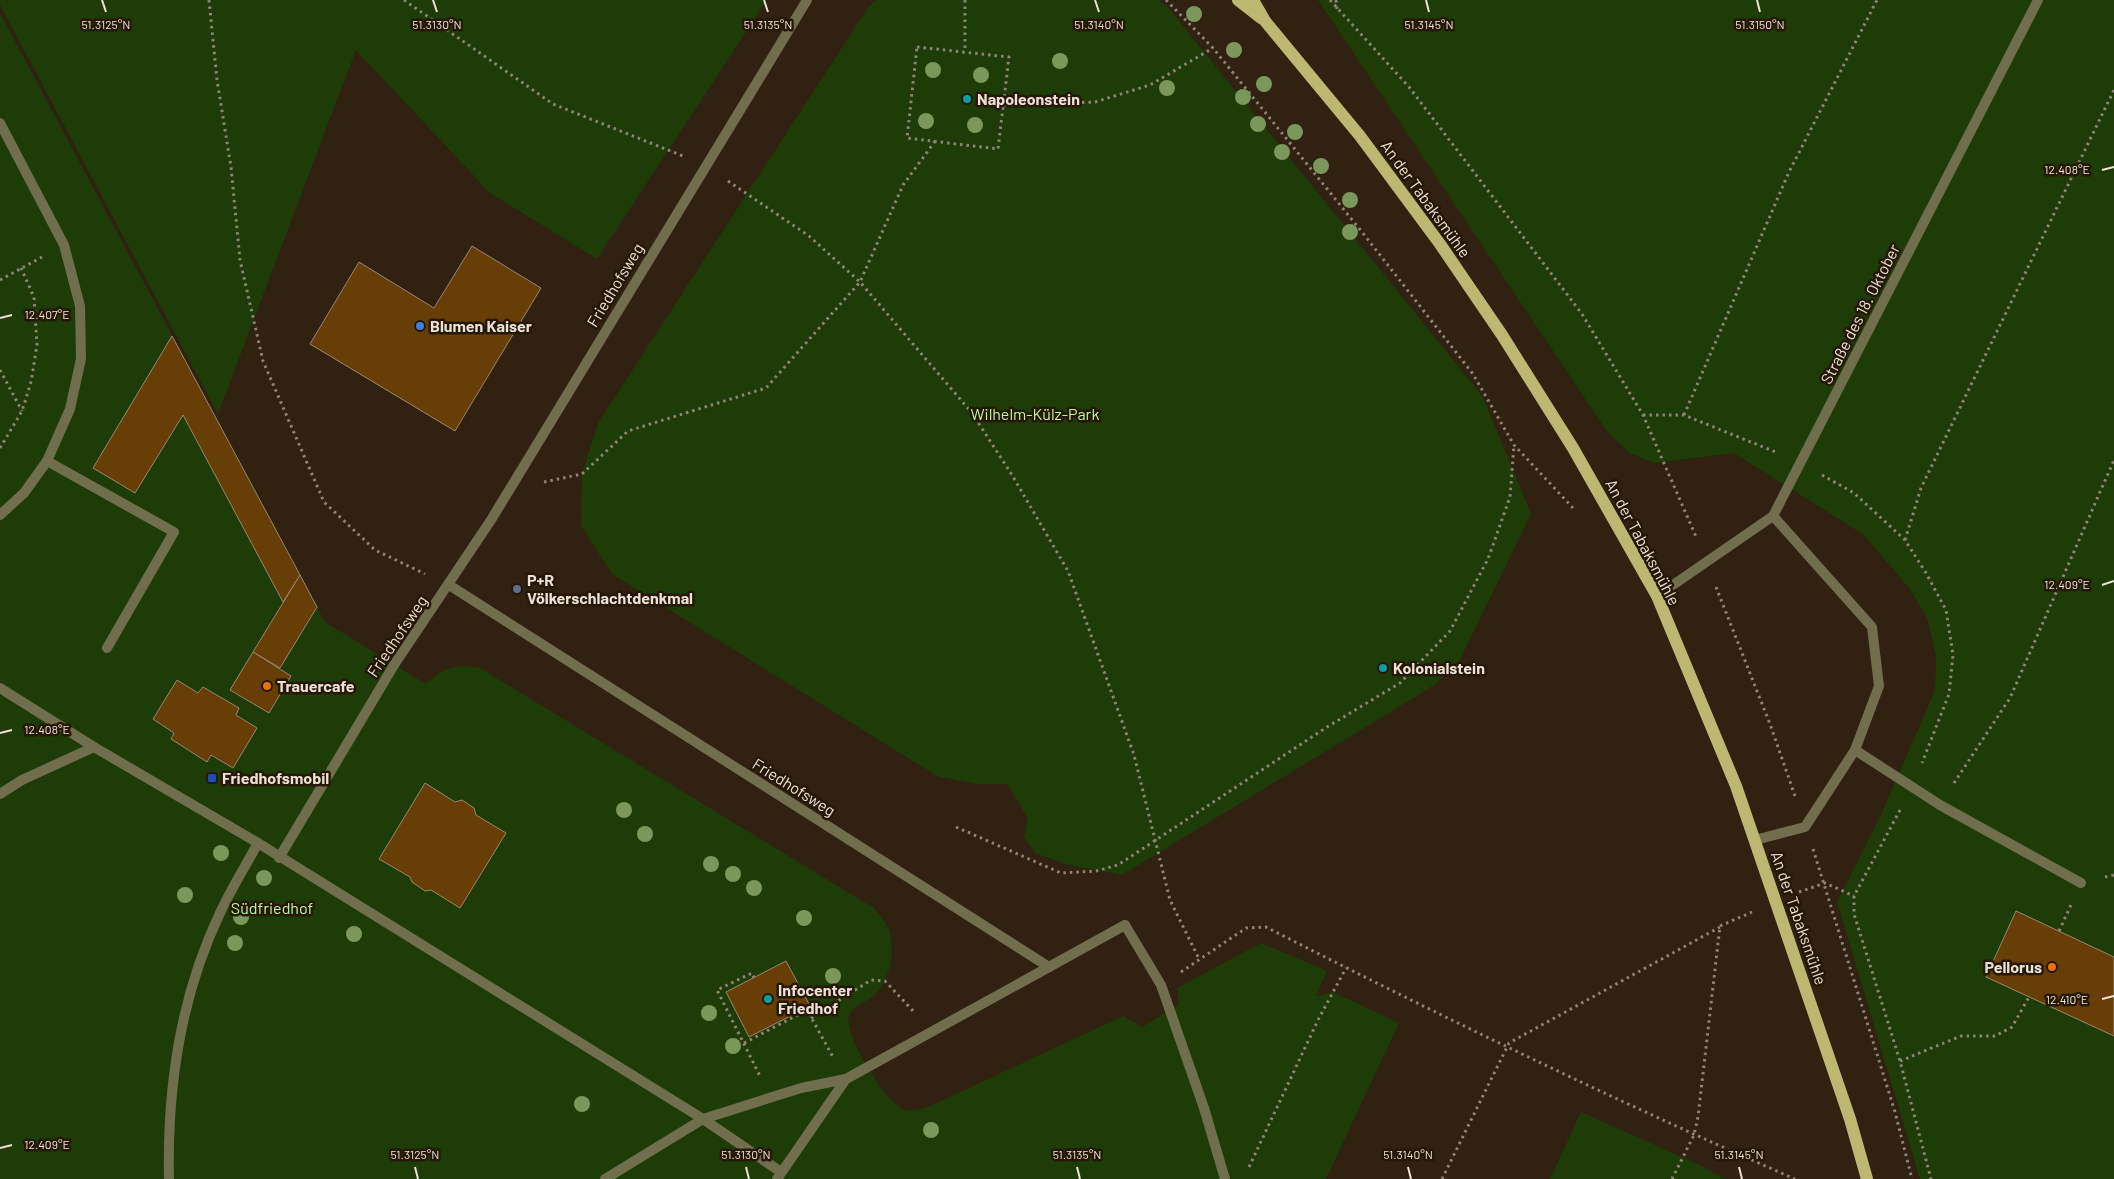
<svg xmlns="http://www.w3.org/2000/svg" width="2114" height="1179" viewBox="0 0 2114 1179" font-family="Barlow,sans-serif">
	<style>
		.green { fill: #1e3c07 }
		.building { fill: #683e07; stroke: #998573 }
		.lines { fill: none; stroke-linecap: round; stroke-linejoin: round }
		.path { stroke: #908376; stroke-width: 3; stroke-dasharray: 2.5 4; stroke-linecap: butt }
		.lane { stroke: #706e4d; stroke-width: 10 }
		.street { stroke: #706e4d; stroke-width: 10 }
		.primary { stroke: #bdb871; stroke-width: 12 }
		.tree { fill: #7c975c }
		.ticks { fill: none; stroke: #ebe1d6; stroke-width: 2 }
		.culture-dot { fill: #0f9aa8; stroke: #261807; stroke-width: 2 }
		.shop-dot { fill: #3f7fe0; stroke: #261807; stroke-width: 2 }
		.service-dot { fill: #5c6f8a; stroke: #261807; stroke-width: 2 }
		.food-dot { fill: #e8710a; stroke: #261807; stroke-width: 2 }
		.transit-dot { fill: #1a4fb4; stroke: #261807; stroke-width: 2 }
		.labels { text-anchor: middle; stroke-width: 5; stroke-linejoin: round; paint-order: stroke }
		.poi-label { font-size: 16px; font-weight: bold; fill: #ebe1d6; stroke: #261807; text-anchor: start }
		.street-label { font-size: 16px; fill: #ebe1d6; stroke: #261807 }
		.park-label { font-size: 16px; fill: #baf899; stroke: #261807 }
		.ticks-label { font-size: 12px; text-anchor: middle; fill: #ebe1d6; stroke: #261807; stroke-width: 5; stroke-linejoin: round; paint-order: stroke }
	</style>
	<rect width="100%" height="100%" fill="#302111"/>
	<!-- green -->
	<g class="green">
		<polygon points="0,0 767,0 597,259 490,193 356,50 218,414 0,5"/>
		<polygon points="877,0 1158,0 1167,6 1483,397 1531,514 1457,666 1427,690 1122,875 1065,864 1035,853 1024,837 1028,818 1007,784 976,784 937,776 612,574 581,525 582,474 598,423 869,6"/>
		<polygon points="1318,0 2114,0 2114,1179 1920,1179 1837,902 1880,817 1935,690 1936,656 1927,618 1910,589 1864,535 1734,453 1654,463 1630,453 1608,433"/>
		<path d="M0,13L325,622L426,684C445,666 455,664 480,668L874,908C879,914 887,923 889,930C896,951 890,983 872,997C865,1003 852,1006 849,1016C844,1035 878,1086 891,1100C896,1105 901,1108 907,1111L926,1108L1123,1016L1142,1027L1179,1004L1177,988L1261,943L1327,971L1316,996L1333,992L1399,1023L1326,1179H0Z"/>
		<polygon points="1581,1112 1702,1166 1725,1179 1550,1179"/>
	</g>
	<!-- building -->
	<g class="building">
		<polygon points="472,246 541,288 455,431 310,344 359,262 434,308"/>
		<polygon points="172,336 300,575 283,602 183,415 135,493 93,468"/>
		<polygon points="300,575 317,607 280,668 253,652"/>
		<polygon points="253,652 291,676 269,713 230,690"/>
		<polygon points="177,680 198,693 203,687 239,708 236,715 257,728 233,768 211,755 207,762 171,739 174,733 153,719"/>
		<polygon points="425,783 455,802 462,800 474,808 476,815 506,833 460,908 431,890 425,891 412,882 410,877 379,859"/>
		<polygon points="2016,911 2114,957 2114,1036 1986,977"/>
		<polygon points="786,961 810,1006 749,1037 726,992"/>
	</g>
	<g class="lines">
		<!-- path -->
		<g class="path">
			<polyline points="209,0 217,80 231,167 240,260 263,361 324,502 375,550 425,574"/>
			<polyline points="404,0 553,104 683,156"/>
			<polyline points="965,0 965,52"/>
			<polyline points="1166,0 1213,48 1362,232 1473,374 1514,445 1574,509"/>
			<polyline points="1330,0 1409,87 1582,314 1643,415 1697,539"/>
			<polyline points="1336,0 1337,9"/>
			<polygon points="917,47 1009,57 998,149 907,138"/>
			<polyline points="1004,105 1095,102 1150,85 1213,48"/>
			<polyline points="728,181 809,236 860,282 972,413 1012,475 1068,571 1134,755 1170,900 1199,959"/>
			<polyline points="0,280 42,257"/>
			<polyline points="0,370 22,411"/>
			<polyline points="1643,415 1684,415 1778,453"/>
			<polyline points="1684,415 1789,172 1877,0"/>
			<polyline points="0,448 22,411 31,382 37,345 34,297 21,268"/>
			<polyline points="1822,475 1854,493 1905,540 1926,573 1946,610 1953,655 1949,694 1922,763"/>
			<polyline points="544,482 582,474 628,431 766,388 860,282 903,185 936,140"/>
			<polyline points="1905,540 1921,488 2114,90"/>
			<polyline points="1716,587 1770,724 1795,796"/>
			<polyline points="1954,783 2010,698 2114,460"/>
			<polyline points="1900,810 1854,896 1854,914 1900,1061 1931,1179"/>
			<polyline points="956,827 1061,873 1096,871 1118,865 1327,727 1400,683 1450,631 1488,559 1510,497 1514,445"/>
			<polyline points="1813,849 1895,1112 1912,1179"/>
			<polyline points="2105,877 2114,875"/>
			<polyline points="1799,892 1825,883 1854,896"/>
			<polyline points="2059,931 2071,905"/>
			<path d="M1181,972L1246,928L1266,927C1440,1016 1616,1101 1795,1179"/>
			<polyline points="754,978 752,973 717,990 760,1076"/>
			<polyline points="806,1008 833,1057"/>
			<polyline points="811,1018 871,980 885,981 915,1013"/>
			<polyline points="744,1043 807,1010"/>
			<polyline points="1900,1061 1961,1036 1995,1036 2012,1027 2029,997"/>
			<polyline points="1249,1167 1318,1020 1346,968"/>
			<polyline points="1442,1179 1509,1043 1720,927"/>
			<polyline points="1672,1179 1694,1135 1698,1117 1720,926 1752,912"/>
		</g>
		<!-- lane -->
		<g class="lane">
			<polyline points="0,123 64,245 80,306 81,359 70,409 47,461 24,493 0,515"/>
			<polyline points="47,461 174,532 107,648"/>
			<polyline points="1657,596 1773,516 2038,0"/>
			<polyline points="0,688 94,747 258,843 703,1119 781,1172"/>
			<polyline points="1855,750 1940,805 2081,883"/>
			<polyline points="0,794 22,780 94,747"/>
			<polyline points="1755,840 1805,827 1855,750 1879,686 1872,627 1773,516"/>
			<polyline points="279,858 394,665"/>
			<polyline points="1125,925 1161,985 1204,1108 1225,1179"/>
			<path d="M169,1179C167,1088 180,997 220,913C231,889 245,867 258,843"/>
			<polyline points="605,1179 703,1119 801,1088 846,1079 1049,967"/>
			<polyline points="777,1179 846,1079"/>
		</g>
		<!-- street -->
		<g class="street">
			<polyline points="449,585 1049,967 1125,925"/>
			<polyline points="394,665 491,520 807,0"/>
		</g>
		<!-- primary -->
		<g class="primary">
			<polyline points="1238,0 1261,18"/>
			<polyline points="1253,0 1265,21 1360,136 1440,244 1502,335 1573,448 1657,596 1736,786 1850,1119 1867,1179"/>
		</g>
	</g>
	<!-- trees -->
	<g class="tree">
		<circle cx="1194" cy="14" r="8"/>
		<circle cx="1234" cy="50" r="8"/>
		<circle cx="1060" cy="61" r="8"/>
		<circle cx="933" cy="70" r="8"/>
		<circle cx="981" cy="75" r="8"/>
		<circle cx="1264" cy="84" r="8"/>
		<circle cx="1167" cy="88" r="8"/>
		<circle cx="1243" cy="97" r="8"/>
		<circle cx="926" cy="121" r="8"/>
		<circle cx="1258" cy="124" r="8"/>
		<circle cx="975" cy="125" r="8"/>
		<circle cx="1295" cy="132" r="8"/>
		<circle cx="1282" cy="152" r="8"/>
		<circle cx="1321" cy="166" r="8"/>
		<circle cx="1350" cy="200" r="8"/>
		<circle cx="1350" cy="232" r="8"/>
		<circle cx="624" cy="810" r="8"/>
		<circle cx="645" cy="834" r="8"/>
		<circle cx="221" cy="853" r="8"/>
		<circle cx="711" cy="864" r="8"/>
		<circle cx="733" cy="874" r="8"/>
		<circle cx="264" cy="878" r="8"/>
		<circle cx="754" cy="888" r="8"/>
		<circle cx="185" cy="895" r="8"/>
		<circle cx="241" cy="917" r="8"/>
		<circle cx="804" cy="918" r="8"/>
		<circle cx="354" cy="934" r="8"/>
		<circle cx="235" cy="943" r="8"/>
		<circle cx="833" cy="976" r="8"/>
		<circle cx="709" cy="1013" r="8"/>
		<circle cx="733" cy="1046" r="8"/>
		<circle cx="582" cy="1104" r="8"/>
		<circle cx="931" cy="1130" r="8"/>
	</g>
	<!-- ticks -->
	<path class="ticks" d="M102,0L106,12M433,0L437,12M764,0L768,12M1095,0L1099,12M1426,0L1429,12M1757,0L1760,12M2102,170L2114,167M0,318L12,315M2102,585L2114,581M0,733L12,730M2102,999L2114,996M0,1148L12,1145M415,1167L418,1179M746,1167L749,1179M1077,1167L1080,1179M1408,1167L1411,1179M1739,1167L1742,1179"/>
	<!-- markers -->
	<g class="culture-dot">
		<circle cx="967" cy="99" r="5"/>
		<circle cx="1383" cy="668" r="5"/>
		<circle cx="768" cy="999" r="5"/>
	</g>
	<circle class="shop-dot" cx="420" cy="326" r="5"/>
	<circle class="service-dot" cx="517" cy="589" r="5"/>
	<g class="food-dot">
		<circle cx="267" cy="686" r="5"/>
		<circle cx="2052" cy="967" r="5"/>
	</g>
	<rect class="transit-dot" x="207" y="773" width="10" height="10" rx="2.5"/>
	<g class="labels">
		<!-- poi labels -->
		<g class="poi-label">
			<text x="977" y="105">Napoleonstein</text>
			<text x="430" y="332">Blumen Kaiser</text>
			<text x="527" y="586">P+R<tspan x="527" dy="18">Völkerschlachtdenkmal</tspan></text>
			<text x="1393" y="674">Kolonialstein</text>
			<text x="277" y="692">Trauercafe</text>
			<text x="222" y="784">Friedhofsmobil</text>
			<text x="2042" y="973" text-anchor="end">Pellorus</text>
			<text x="778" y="996">Infocenter<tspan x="778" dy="18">Friedhof</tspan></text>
		</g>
		<!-- street labels -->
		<g class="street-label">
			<text transform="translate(1426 199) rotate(54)" y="6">An der Tabaksmühle</text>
			<text transform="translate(615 285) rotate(-59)" y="6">Friedhofsweg</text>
			<text transform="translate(1860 314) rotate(-63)" y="6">Straße des 18. Oktober</text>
			<text transform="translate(1643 542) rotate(62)" y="6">An der Tabaksmühle</text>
			<text transform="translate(397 636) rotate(-56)" y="6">Friedhofsweg</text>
			<text transform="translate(794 787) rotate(32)" y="6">Friedhofsweg</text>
			<text transform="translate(1799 918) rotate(71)" y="6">An der Tabaksmühle</text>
		</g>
		<!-- park labels -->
		<g class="park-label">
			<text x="1035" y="420">Wilhelm-Külz-Park</text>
			<text x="272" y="914">Südfriedhof</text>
		</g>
	</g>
	<g class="ticks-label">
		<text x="106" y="29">51.3125°N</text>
		<text x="437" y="29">51.3130°N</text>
		<text x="768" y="29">51.3135°N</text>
		<text x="1099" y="29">51.3140°N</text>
		<text x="1429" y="29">51.3145°N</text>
		<text x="1760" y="29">51.3150°N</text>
		<text x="2067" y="174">12.408°E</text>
		<text x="47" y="319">12.407°E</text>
		<text x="2067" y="589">12.409°E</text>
		<text x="47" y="734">12.408°E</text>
		<text x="2067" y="1004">12.410°E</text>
		<text x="47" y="1149">12.409°E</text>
		<text x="415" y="1159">51.3125°N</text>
		<text x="746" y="1159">51.3130°N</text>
		<text x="1077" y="1159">51.3135°N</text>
		<text x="1408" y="1159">51.3140°N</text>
		<text x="1739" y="1159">51.3145°N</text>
	</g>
</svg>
